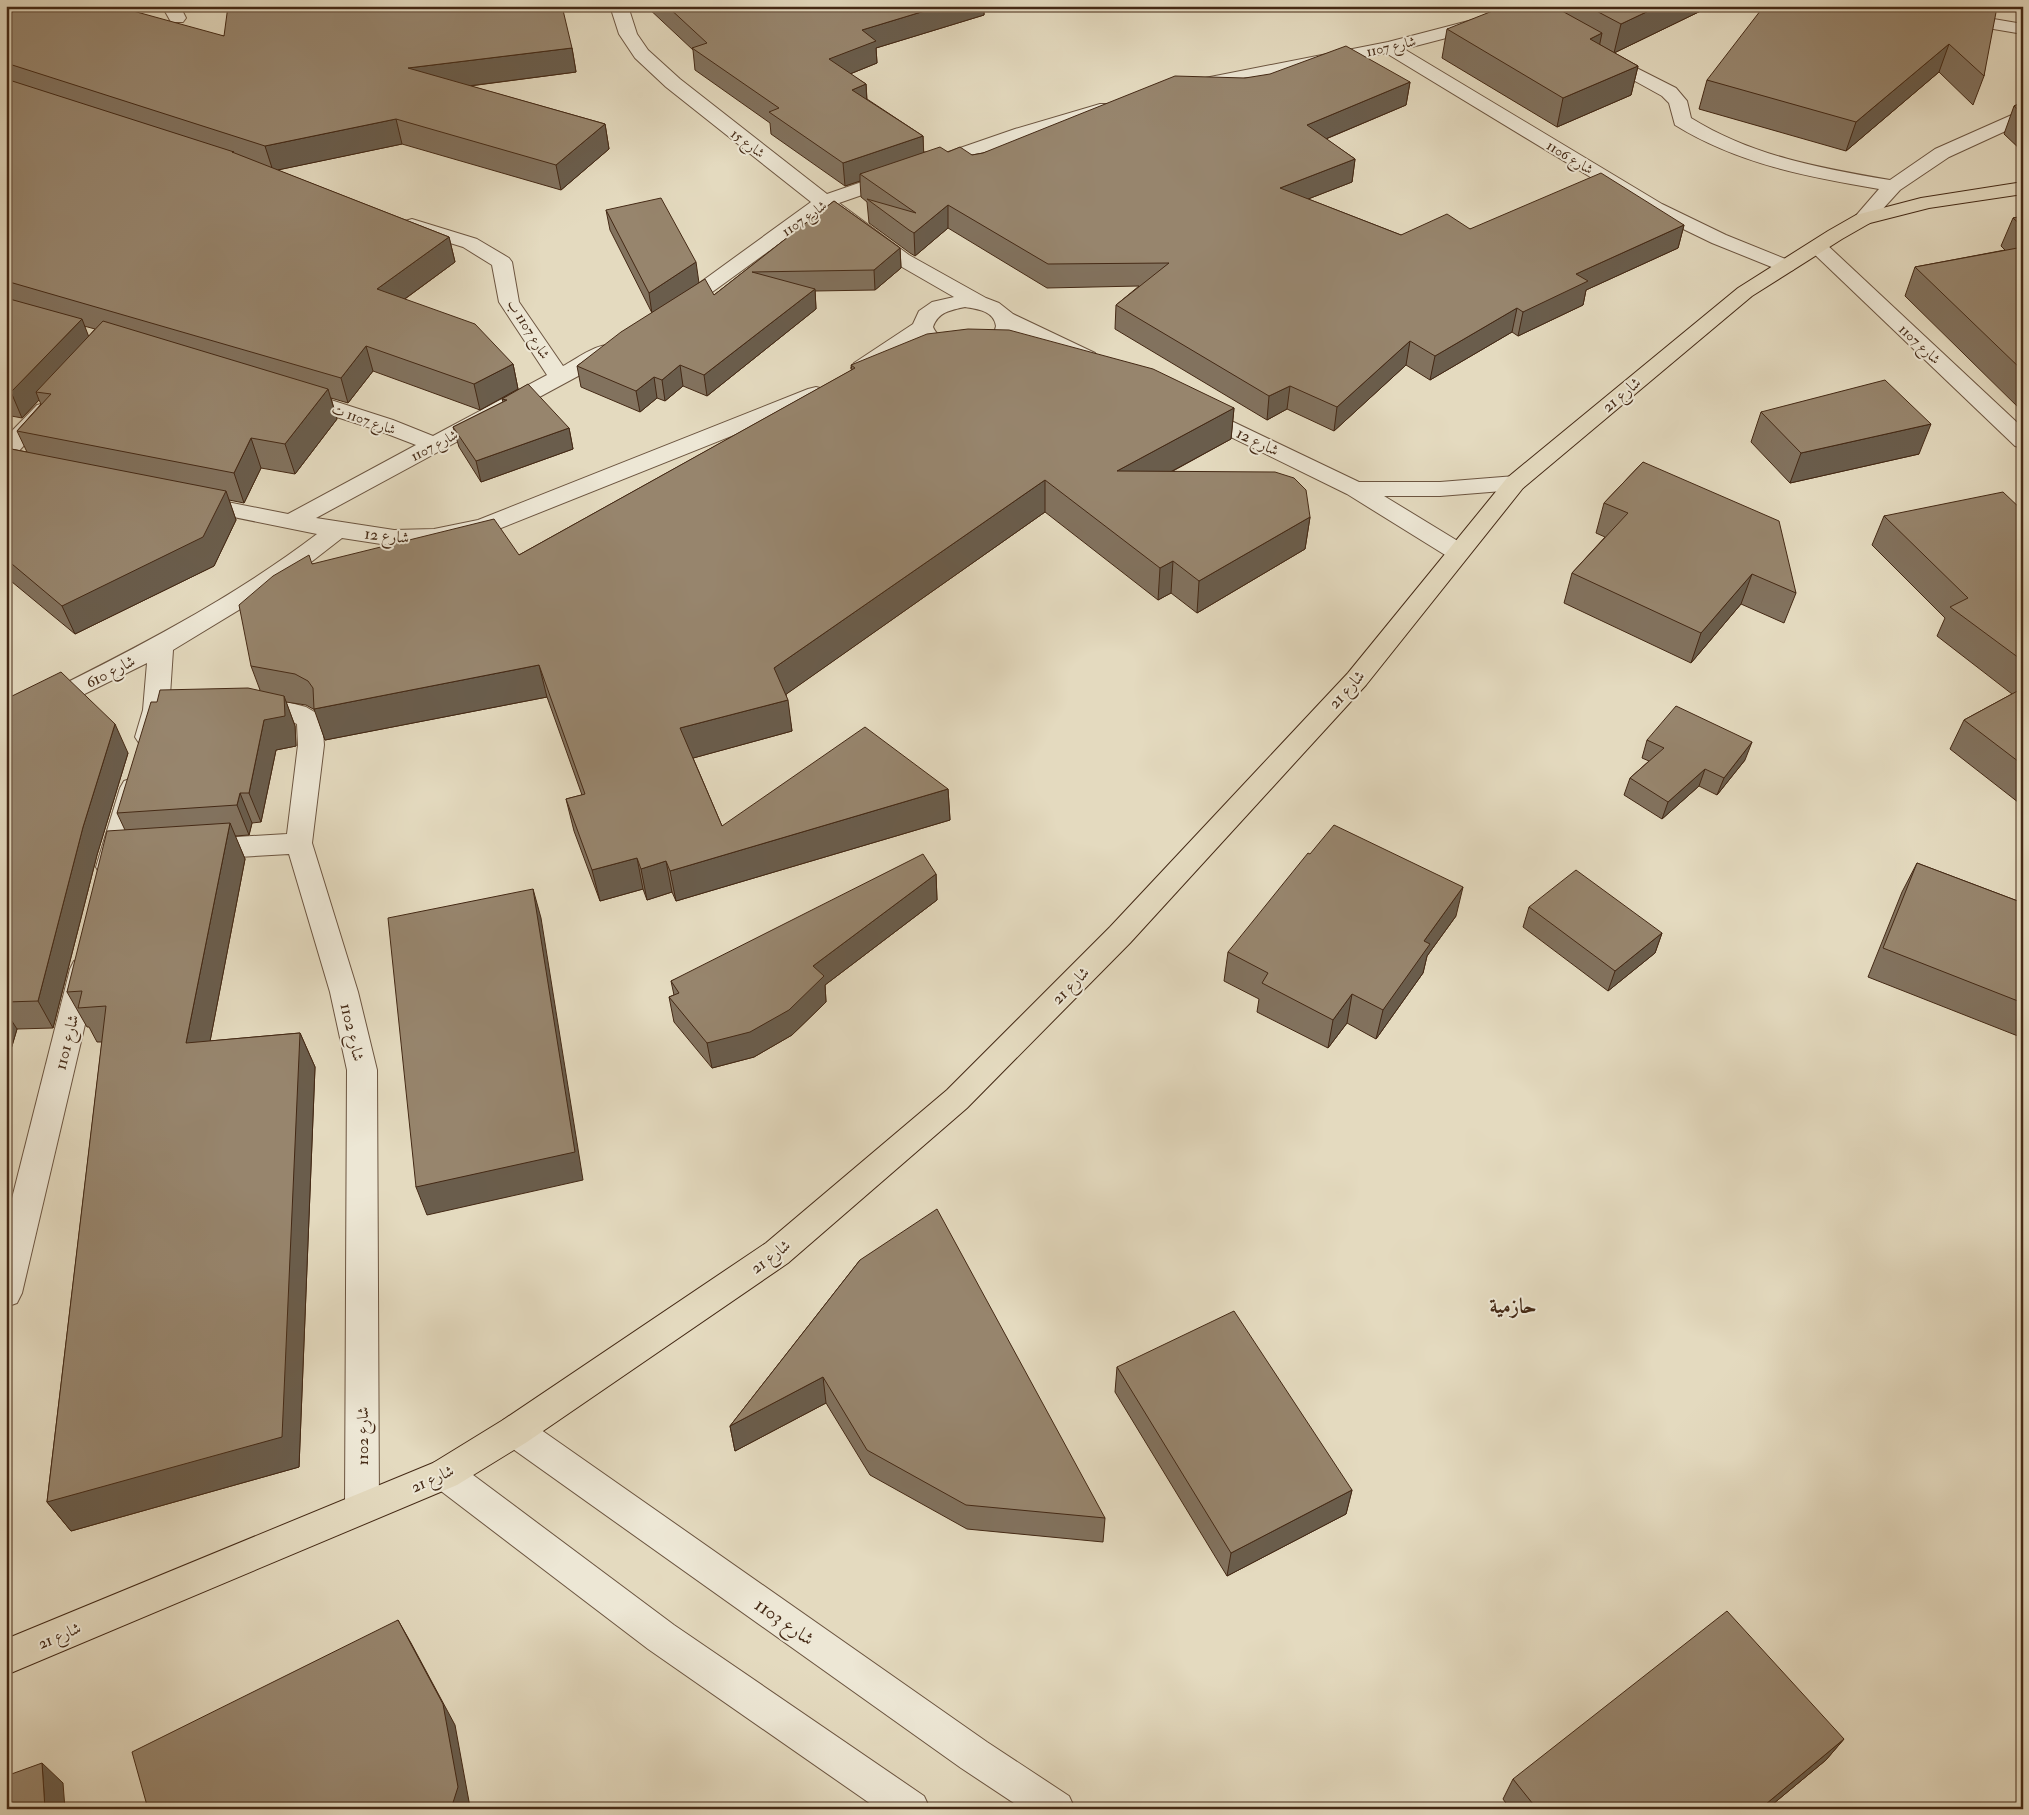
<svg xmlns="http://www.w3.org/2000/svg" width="2029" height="1815" viewBox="0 0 2029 1815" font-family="'IM FELL Double Pica',Amiri,serif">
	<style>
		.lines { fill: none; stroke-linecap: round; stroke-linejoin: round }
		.minor-casing { stroke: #6c5540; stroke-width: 2 }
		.major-casing { stroke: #442915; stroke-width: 2 }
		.minor { fill: #ede7d5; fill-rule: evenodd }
		.major { fill: #e4dabf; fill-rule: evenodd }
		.wall { fill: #82725e; stroke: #442915; fill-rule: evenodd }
		.shaded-wall { fill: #6a5d4c; stroke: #442915 }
		.building { fill: #97856d; stroke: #442915 }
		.labels { text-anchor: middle; stroke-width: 4; stroke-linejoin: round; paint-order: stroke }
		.far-street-label { font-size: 14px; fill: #442915; stroke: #ede7d5 }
		.street-label { font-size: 16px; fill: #442915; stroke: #ede7d5 }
		.near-street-label { font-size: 19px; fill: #442915; stroke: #ede7d5 }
		.district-label { font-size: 21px; font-weight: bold; fill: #442915; stroke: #ede7d5 }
	</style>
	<rect width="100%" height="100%" fill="#e4dabf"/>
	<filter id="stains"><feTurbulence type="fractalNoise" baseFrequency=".004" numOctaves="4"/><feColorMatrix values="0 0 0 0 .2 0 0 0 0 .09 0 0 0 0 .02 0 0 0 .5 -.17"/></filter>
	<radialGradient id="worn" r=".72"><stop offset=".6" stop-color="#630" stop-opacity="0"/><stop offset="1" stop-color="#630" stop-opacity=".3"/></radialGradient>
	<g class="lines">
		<!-- minor casing -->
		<g class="minor-casing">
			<g id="minor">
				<polygon points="162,6 180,6 186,18 183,22 171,22"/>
				<path d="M610,6H628L637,34L648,50L680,79L827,194L1015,129L1100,104H1114L1116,108L1114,112L1029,137L839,203L909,255L986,298L999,303L1013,314L1095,353L1098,358L1095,363L1087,364L1079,363L1016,332C999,366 941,368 918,340L870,373L862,375L854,373L851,368L854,363L913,324L919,311L932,302L954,297L895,263L824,211L686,311L679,313L672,311L669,307L672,303L811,202L666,87L635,58L619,34ZM965,307C978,309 994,311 996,326C991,354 943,351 933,327C938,312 951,310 965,307Z"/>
				<polygon points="1526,6 1557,6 1554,10 1404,49 1662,204 1726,235 1793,262 1796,266 1793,270 1786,272 1779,270 1712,243 1648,212 1386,53 1200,91 1193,89 1191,85 1193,81 1200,79 1388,42"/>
				<polygon points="1958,13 2023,24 2023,34 1952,22 1949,18 1952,14"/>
				<path d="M1603,51L1676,88L1687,101L1691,118C1752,156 1820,168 1890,180L1935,149L2023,110V123L1949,157L1900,190L1870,223L1863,225L1856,223L1853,219L1879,189C1808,177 1738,164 1675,125L1669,103L1662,96L1597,60L1594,56L1597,52Z"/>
				<path d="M412,219L477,239L509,258L512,262L519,302L563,366C578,358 599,341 617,345L620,350L617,355L316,518L394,530L434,529L478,520L808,389L816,387L824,389L827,394L824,399L491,532L434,545L394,546L342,538L288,580L173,650L169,710L157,743L148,746L139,743L135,737L143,710L147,663L6,733V713C114,659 221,607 317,534L189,508L185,503L189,498L197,496L288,514L416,445L377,430L290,402L287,397L290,392L298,390L306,392L393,420L433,436L547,375L499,302L492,265L463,247L405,229L402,225L405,221Z"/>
				<polygon points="1818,241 1825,243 2023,428 2023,448 2015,446 1811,251 1808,247 1811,243"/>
				<polygon points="45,403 53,405 56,410 53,415 14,456 6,458 6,437 37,405"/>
				<polygon points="1198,405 1359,482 1440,482 1515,476 1523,478 1526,483 1523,488 1515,490 1440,496 1384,496 1466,546 1470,552 1466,558 1458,560 1450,558 1347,494 1190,417 1187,412 1190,407"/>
				<polygon points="253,699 283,701 306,707 318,714 322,720 324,745 312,843 358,992 377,1070 379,1508 374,1519 362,1524 350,1519 345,1508 347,1070 330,992 289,854 204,859 195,856 191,849 195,842 204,839 287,834 298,745 297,724 283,718 244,714 240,708 244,702"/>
				<polygon points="133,778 142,781 146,788 124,867 120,874 110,877 100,874 96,867 120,788 124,781"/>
				<polygon points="84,958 94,961 98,969 22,1293 17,1303 6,1307 6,1222 70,969 74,961"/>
				<polygon points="515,1416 527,1420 987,1742 1069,1796 1075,1809 1023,1809 961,1768 503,1442 498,1431 503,1420"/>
				<polygon points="445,1458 457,1463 674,1625 924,1796 930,1809 878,1809 648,1649 433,1485 428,1474 433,1463"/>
			</g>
		</g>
		<!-- major casing -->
		<g class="major-casing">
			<polygon id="major" points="2023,182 2023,194 1929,208 1870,223 1842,239 1752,296 1523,488 1366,685 1130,943 967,1108 788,1263 527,1442 457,1485 6,1675 6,1639 433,1463 503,1420 766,1243 947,1090 1110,927 1348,673 1507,478 1738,288 1828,231 1856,215 1921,198"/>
		</g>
		<!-- minor -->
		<use href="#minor" class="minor"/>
		<!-- major -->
		<use href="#major" class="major"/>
	</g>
	<!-- wall -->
	<g class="wall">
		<path d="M6,6L224,36L572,48L576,72L470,86L605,124L609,149L561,190L402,144L277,170L449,237L455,262L405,299L513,364L518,389L480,410L373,371L348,403L331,398L337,419L295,474L261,468L244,503L229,500L236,520L214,566L75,634L6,577V448L27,452L17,431L41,404L39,400L22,418L6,415ZM84,326L95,329L88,337Z"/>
		<polygon points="646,6 984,6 984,15 876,48 877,63 850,74 866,84 867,99 923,136 923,152 948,152 972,155 983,153 1245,78 1410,82 1406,105 1326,139 1355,159 1352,182 1308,199 1401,235 1470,229 1684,225 1678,248 1586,290 1583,305 1518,336 1512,332 1430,380 1406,365 1334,431 1287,409 1267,420 1115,329 1116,305 1139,286 1047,288 948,228 915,256 910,253 869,223 867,202 861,197 860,181 845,186 771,134 770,123 695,70 693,50"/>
		<polygon points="1559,6 1711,6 1614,53 1600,45 1638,66 1631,95 1557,127 1442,58 1447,29 1558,9"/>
		<polygon points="1992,6 1984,76 1973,105 1939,72 1846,151 1699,109 1707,80"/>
		<polygon points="2023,102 2023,152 2004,134 2014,106"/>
		<polygon points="834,201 900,248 901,268 875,290 815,291 816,309 707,396 683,386 665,401 657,398 640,412 581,387 577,366 652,313 610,230 606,210 714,295"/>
		<polygon points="2023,216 2023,412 1905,296 1915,267 2005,250 2001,246 2013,218"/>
		<polygon points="851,365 1234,408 1231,439 1173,471 1310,517 1305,549 1197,613 1171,593 1158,600 1045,512 786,694 792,731 693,758 722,826 948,789 950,820 676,901 672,892 647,900 643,889 600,901 574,831 566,799 582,795 547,697 325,740 315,710 306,705 286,702 295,726 296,746 276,750 261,822 252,823 249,835 235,836 245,859 210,1041 300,1033 315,1067 299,1467 71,1531 47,1502 102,1042 97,1042 89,1027 87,1027 67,992 125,830 117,813 260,690 251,666 312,564 519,555 852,370"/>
		<polygon points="502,399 569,428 573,449 481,482 459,447 453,427 503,402"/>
		<polygon points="1761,412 1919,454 1790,483 1751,442"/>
		<polygon points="1643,462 1796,593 1784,623 1741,604 1691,663 1564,603 1572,573 1605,537 1596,533 1604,503"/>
		<polygon points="2023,511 2023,806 1950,749 1964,720 2012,694 1937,636 1945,618 1872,545 1884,516"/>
		<polygon points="6,699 128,753 97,855 53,1028 17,1029 6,1066"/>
		<polygon points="1647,740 1745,760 1717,795 1699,786 1662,819 1624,795 1630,778 1649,761 1642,758"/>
		<polygon points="1917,863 2023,903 2023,1038 1868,977 1902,892"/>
		<polygon points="936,874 937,900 825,985 826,1002 792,1035 754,1057 712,1068 674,1022 669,997 674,995 671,981"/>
		<polygon points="1529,907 1662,933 1655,953 1608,991 1523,927"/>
		<polygon points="1456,916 1427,956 1423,973 1376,1039 1347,1023 1328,1048 1257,1012 1259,999 1224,981 1228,952"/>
		<polygon points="860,1260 1105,1518 1103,1542 967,1529 870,1475 826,1403 735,1451 730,1426"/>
		<polygon points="1117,1367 1352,1490 1346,1514 1227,1576 1115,1392"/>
		<polygon points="1844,1739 1826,1760 1767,1809 1510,1809 1503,1799 1513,1779"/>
	</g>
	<!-- shaded-wall -->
	<g class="shaded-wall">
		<polygon points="941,6 984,6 984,15 876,48 877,63 830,82 829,59 862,30"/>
		<polygon points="1659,6 1711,6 1614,53 1621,24"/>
		<polygon points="1602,33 1596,62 1590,39"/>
		<polygon points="1949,44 1939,72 1846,151 1856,122"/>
		<polygon points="572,48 576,72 414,93 408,68"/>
		<polygon points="1638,66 1631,95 1557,127 1563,98"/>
		<polygon points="1410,82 1406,105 1304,148 1307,125"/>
		<polygon points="866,84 867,106 852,90"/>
		<polygon points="396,119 402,144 273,171 265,146"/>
		<polygon points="605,124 609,149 561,190 556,165"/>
		<polygon points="923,136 924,159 860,174 860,181 845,186 843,163"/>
		<polygon points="1355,159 1352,182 1277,211 1280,188"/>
		<polygon points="948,205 948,228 915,256 914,233"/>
		<polygon points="1684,225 1678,248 1586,290 1583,305 1518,336 1523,312 1576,274"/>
		<polygon points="449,237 455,262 384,314 377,289"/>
		<polygon points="900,248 901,268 875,290 874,270"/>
		<polygon points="696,262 699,283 652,314 649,293"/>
		<polygon points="815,289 816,309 707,396 704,375"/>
		<polygon points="1517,308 1512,332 1430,380 1435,356"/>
		<polygon points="82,319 92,345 36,392 39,400 22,418 11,392"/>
		<polygon points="1410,341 1406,365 1334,431 1337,407"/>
		<polygon points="366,346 373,371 348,403 341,378"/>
		<polygon points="513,364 518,389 480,410 474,384"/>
		<polygon points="680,365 683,386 665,401 662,380"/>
		<polygon points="654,377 657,398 640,412 636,391"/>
		<polygon points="1290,386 1287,409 1267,420 1269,396"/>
		<polygon points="328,389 337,419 295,474 285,444"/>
		<polygon points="1234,408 1231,439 1115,502 1117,471"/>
		<polygon points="1931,424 1919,454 1790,483 1801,453"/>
		<polygon points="569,428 573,449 481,482 476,461"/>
		<polygon points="251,438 261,468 244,503 234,473"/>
		<polygon points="1045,480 1045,512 778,700 774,668"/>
		<polygon points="226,491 236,520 214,566 75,634 62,606"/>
		<polygon points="1310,517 1305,549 1197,613 1199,581"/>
		<polygon points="1173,561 1171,593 1158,600 1160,568"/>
		<polygon points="1752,574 1741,604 1691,663 1701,633"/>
		<polygon points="539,665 547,697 325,740 314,709"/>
		<polygon points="284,696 295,726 296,746 276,750 261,822 249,793 264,720"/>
		<polygon points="788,700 792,731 686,760 680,728"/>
		<polygon points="115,724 128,753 97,855 53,1028 38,1001 83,827"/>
		<polygon points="1752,742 1745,760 1717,795 1724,778"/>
		<polygon points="1705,769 1699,786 1662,819 1668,802"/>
		<polygon points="948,789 950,820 676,901 670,871"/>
		<polygon points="240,793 252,823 249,835 237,805"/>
		<polygon points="230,823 245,859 203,1078 186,1043"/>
		<polygon points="637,858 643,889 600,901 592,870"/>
		<polygon points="666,861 672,892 647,900 641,869"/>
		<polygon points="936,874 937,900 825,985 826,1002 792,1035 754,1057 712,1068 707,1043 813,966"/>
		<polygon points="1463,887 1456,916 1427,956 1423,973 1376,1039 1383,1010 1424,941"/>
		<polygon points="533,889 541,918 583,1180 427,1215 416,1187"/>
		<polygon points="1662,933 1655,953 1608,991 1615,971"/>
		<polygon points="1352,994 1347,1023 1328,1048 1333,1020"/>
		<polygon points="6,1012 17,1029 6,1066"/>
		<polygon points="300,1033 315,1067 299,1467 71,1531 47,1502"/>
		<polygon points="823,1377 826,1403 735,1451 730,1426"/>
		<polygon points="1352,1490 1346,1514 1227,1576 1231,1553"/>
		<polygon points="398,1620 411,1643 455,1725 470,1807 469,1809 451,1809"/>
		<polygon points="1844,1739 1826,1760 1767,1809 1760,1809"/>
		<polygon points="42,1763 63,1783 65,1809 45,1809"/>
	</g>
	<!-- building -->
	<g class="building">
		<polygon points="6,6 115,6 224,36 228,6 562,6 572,48 408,68 605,124 556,165 396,119 265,146 6,63"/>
		<polygon points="667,6 941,6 862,30 876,41 829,59 866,84 852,90 923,136 843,163 769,112 779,108 692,48 707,43"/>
		<polygon points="1505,6 1553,6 1602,33 1590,39 1638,66 1563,98 1447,29"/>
		<polygon points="1587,6 1659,6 1621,24"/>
		<polygon points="1764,6 1992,6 1997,7 1984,76 1949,44 1856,122 1707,80"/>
		<polygon points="1346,46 1410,82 1307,125 1355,159 1280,188 1401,235 1447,214 1470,229 1601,173 1684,225 1576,274 1588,281 1523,312 1517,308 1435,356 1410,341 1337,407 1290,386 1269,396 1116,305 1169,263 1048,264 948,205 914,233 909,230 867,199 916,213 860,174 940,147 948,152 960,147 972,155 983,153 1175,76 1245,78 1270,74"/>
		<polygon points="6,79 234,152 232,152 449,237 377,289 475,324 513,364 474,384 366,346 341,378 6,281"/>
		<polygon points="2023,102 2023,114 2014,106"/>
		<polygon points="661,198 696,262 649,293 606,210"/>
		<polygon points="834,201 900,248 874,270 752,272 815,289 704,375 680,365 662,380 654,377 636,391 577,366 621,332 705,279 714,295"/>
		<polygon points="2023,216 2023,227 2013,218"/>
		<polygon points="2023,247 2023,371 1915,267"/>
		<polygon points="6,298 82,319 11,392 6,391"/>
		<polygon points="103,321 328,389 285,444 251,438 234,473 17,431 51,394 36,392"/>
		<polygon points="968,329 1009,330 1153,369 1234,408 1117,471 1275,472 1294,478 1306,490 1310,517 1199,581 1173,561 1160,568 1045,480 774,668 788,700 680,728 722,826 865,727 948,789 670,871 666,861 641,869 637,858 592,870 566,799 585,794 539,665 314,709 313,688 308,681 295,674 251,666 239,605 273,576 309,555 312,564 494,519 519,555 855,368 851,365 927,334"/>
		<polygon points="1885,380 1931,424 1801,453 1761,412"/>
		<polygon points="528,384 569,428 476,461 453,427 507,400 502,399"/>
		<polygon points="6,448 226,491 203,537 62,606 6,559"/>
		<polygon points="1643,462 1779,521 1796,593 1752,574 1701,633 1572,573 1628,513 1604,503"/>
		<polygon points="2003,492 2023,511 2023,661 1950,607 1968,598 1884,516"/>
		<polygon points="61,672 115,724 83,827 38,1001 6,1002 6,699"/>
		<polygon points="248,688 284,696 285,716 264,720 249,793 240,793 237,805 117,813 151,702 157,702 160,690"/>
		<polygon points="2023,688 2023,765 1964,720"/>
		<polygon points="1676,706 1752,742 1724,778 1705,769 1668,802 1630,778 1664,748 1647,740"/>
		<polygon points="230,823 186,1043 300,1033 282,1437 47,1502 106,1006 78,1008 82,991 67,992 107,831"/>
		<polygon points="1334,825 1463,887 1424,941 1430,944 1383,1010 1352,994 1333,1020 1262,983 1268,973 1228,952 1308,853 1310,854"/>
		<polygon points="923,854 936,874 813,966 824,976 789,1010 750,1032 707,1043 669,997 679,993 671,981"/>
		<polygon points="1917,863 2023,903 2023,1003 1883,948"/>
		<polygon points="1576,870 1662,933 1615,971 1529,907"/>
		<polygon points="533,889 575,1152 416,1187 388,918"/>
		<polygon points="937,1209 1105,1518 966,1505 867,1450 823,1377 730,1426 860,1260"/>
		<polygon points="1234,1311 1352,1490 1231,1553 1117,1367"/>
		<polygon points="1727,1611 1844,1739 1760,1809 1537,1809 1513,1779"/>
		<polygon points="398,1620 443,1704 458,1787 451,1809 148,1809 132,1752"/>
		<polygon points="42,1763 45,1809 6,1809 6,1776"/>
	</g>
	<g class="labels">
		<!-- far-street labels -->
		<g class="far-street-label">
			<text transform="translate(1391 46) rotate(-13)" y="5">شارع 1107</text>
			<text transform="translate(748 143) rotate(37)" y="5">شارع 15</text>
			<text transform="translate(1570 157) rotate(31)" y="5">شارع 1106</text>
			<text transform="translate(804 218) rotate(-35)" y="5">شارع 1107</text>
			<text transform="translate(529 329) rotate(58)" y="5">شارع 1107 ب</text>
			<text transform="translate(1920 344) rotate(43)" y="5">شارع 1107</text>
			<text transform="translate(364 419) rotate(19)" y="5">شارع 1107 ت</text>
			<text transform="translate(434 445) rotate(-28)" y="5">شارع 1107</text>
		</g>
		<!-- street labels -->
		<g class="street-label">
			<text transform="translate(1621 394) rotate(-40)" y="6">شارع 21</text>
			<text transform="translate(1258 441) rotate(26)" y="6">شارع 12</text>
			<text transform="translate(387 535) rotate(6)" y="6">شارع 12</text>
			<text transform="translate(110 671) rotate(-27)" y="6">شارع 610</text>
			<text transform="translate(1346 689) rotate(-48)" y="6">شارع 21</text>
			<text transform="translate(1070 985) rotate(-45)" y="6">شارع 21</text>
			<text transform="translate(353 1032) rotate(77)" y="6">شارع 1102</text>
			<text transform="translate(66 1042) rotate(-76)" y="6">شارع 1101</text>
			<text transform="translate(770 1256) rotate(-37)" y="6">شارع 21</text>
			<text transform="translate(362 1436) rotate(-90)" y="6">شارع 1102</text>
			<text transform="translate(432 1478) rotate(-24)" y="6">شارع 21</text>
			<text transform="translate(59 1635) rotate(-23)" y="6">شارع 21</text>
		</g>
		<!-- near-street labels -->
		<g class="near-street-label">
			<text transform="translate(785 1621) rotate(35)" y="7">شارع 1103</text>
		</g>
		<!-- district labels -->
		<g class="district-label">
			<text x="1513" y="1313">حازمية</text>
		</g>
	</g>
	<!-- margin -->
	<rect width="2029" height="1815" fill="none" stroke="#e4dabf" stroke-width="25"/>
	<rect x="8" y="8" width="2014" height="1800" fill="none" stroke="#442915" stroke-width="2.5"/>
	<rect x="12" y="12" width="2004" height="1790" fill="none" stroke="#442915"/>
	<rect width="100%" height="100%" filter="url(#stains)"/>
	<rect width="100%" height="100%" fill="url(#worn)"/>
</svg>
